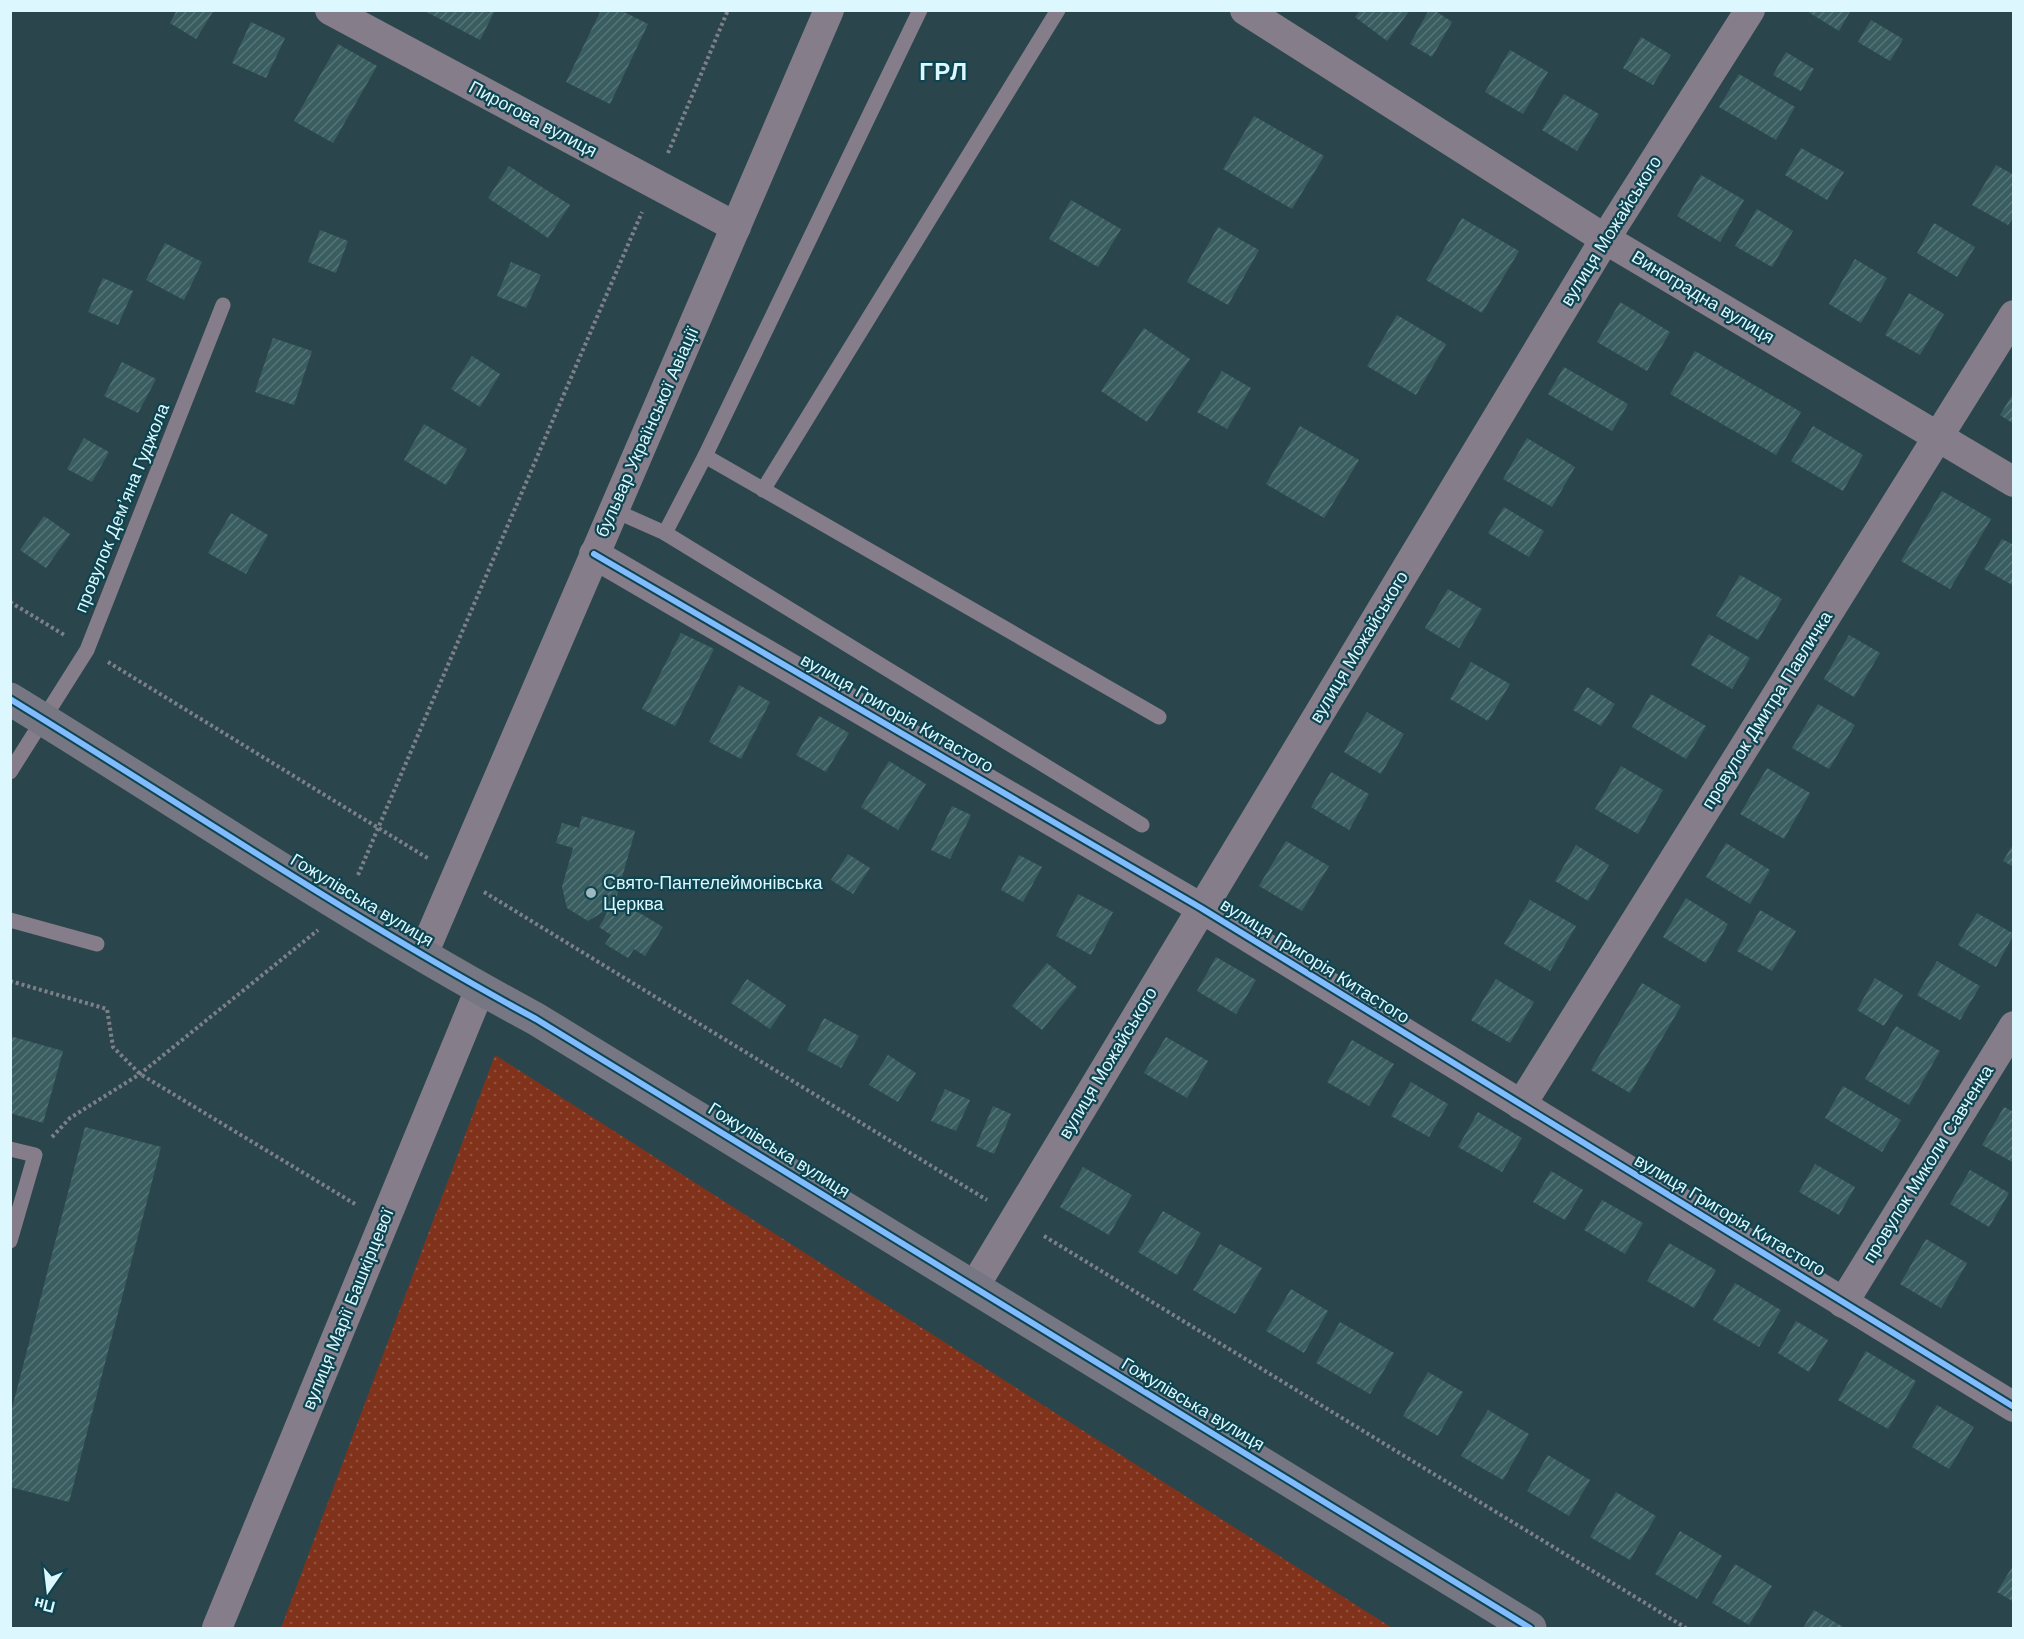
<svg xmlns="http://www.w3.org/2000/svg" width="2024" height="1639" viewBox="0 0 2024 1639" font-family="Helvetica,sans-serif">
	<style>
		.grass { fill: url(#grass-dots) }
		.building { fill: url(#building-hatch) }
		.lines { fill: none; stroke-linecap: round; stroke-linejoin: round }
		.path { stroke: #7d8089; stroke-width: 4; stroke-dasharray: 3 3; stroke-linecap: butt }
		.lane { stroke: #867d8b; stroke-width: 15 }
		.street { stroke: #867d8b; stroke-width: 30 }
		.secondary { stroke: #777784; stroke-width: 33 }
		.cycleway-casing { stroke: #0d4450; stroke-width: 10 }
		.cycleway { stroke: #80bcff; stroke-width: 6 }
		.poi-dot { fill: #9eb9c0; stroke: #0d4450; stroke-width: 2 }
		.labels { text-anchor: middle; stroke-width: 4.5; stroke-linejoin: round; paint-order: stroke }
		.street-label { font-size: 18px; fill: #ddf7fe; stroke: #0d4450 }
		.poi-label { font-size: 18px; fill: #ddf7fe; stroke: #0d4450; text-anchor: start }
		.district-label { font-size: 24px; font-weight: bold; letter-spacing: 1.5px; fill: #ddf7fe; stroke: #0d4450 }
	</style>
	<defs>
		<pattern id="grass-dots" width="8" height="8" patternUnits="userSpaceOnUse" patternTransform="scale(1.5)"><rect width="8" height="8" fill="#81321b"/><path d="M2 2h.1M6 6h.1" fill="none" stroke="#92503d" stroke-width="1.8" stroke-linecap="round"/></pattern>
		<pattern id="building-hatch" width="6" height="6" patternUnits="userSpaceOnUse" patternTransform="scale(1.5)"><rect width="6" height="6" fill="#3a5d60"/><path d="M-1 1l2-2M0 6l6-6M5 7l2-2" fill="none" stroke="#567578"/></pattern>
	</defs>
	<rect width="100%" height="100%" fill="#2a464c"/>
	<!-- grass -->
	<polygon class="grass" points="495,1055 1392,1628 281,1628"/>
	<!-- building -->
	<g class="building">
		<polygon points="177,10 214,10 196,39 170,23"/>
		<polygon points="423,10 495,10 480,40"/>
		<polygon points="601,10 620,10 648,24 610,104 566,82"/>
		<polygon points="1360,10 1410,10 1387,41 1355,17"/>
		<polygon points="1429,10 1434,10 1452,22 1432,57 1410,44"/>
		<polygon points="1805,10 1851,10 1839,31"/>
		<polygon points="1871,20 1903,39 1890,61 1858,42"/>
		<polygon points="251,22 285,38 266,78 232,63"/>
		<polygon points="1641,37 1671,55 1653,85 1623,68"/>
		<polygon points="338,44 377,66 333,143 294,121"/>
		<polygon points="1510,50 1548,72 1523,114 1485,92"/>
		<polygon points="1786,52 1814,69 1801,91 1773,75"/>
		<polygon points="1739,74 1795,107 1776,140 1719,107"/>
		<polygon points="1564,94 1599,114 1577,151 1542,130"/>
		<polygon points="1254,116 1324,156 1292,209 1223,169"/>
		<polygon points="1801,148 1844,172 1827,200 1785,175"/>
		<polygon points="1996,165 2014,175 2014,216 2008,225 1972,205"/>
		<polygon points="509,166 570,205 548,238 488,198"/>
		<polygon points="1701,175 1744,200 1720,242 1677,216"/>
		<polygon points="1071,200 1121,229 1098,267 1049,239"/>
		<polygon points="1757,209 1793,231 1772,267 1735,246"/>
		<polygon points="1462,218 1519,251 1482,313 1426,280"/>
		<polygon points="1934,223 1975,247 1957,277 1917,253"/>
		<polygon points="1218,227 1259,250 1228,305 1187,282"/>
		<polygon points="320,230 348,241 336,273 308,262"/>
		<polygon points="165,243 202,262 184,300 146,280"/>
		<polygon points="1855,259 1887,278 1861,323 1829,304"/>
		<polygon points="511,262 541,275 526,308 497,296"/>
		<polygon points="103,278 133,291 118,325 88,312"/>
		<polygon points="1909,293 1944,314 1920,355 1885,335"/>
		<polygon points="1620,302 1670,332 1647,371 1597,342"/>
		<polygon points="1397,315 1446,344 1416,395 1367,366"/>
		<polygon points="1144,328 1190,359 1147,422 1101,391"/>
		<polygon points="273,338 312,351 294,405 255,392"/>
		<polygon points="1695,351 1801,412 1776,455 1670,394"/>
		<polygon points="472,356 500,374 480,407 451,389"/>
		<polygon points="122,362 156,379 138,413 104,396"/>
		<polygon points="1564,367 1628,404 1612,431 1548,394"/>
		<polygon points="1222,371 1251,388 1227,429 1197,412"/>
		<polygon points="2014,392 2014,424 2000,415"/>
		<polygon points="424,424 467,449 446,485 404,460"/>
		<polygon points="1300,426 1359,460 1324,518 1266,484"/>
		<polygon points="1813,426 1863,455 1843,491 1791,461"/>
		<polygon points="84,438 109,452 92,482 67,469"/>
		<polygon points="1527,438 1575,467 1552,507 1503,479"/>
		<polygon points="1942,491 1991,519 1950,589 1901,561"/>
		<polygon points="1504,507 1544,531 1529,557 1488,533"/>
		<polygon points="231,513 268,535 246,574 208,553"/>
		<polygon points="44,516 70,534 46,568 20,550"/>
		<polygon points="2002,539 2014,545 2014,586 1984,569"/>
		<polygon points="1740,575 1782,599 1758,640 1716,616"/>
		<polygon points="1448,589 1482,609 1459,648 1425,628"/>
		<polygon points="681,633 714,649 675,726 642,709"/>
		<polygon points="1709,634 1750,658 1732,689 1691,665"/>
		<polygon points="1849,635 1880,653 1854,697 1824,679"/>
		<polygon points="1471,662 1510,684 1488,721 1450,699"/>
		<polygon points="739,685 770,702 741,759 709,742"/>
		<polygon points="1587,687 1615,704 1601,726 1573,710"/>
		<polygon points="1651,694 1706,726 1686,759 1632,727"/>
		<polygon points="1818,704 1855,725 1829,769 1792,748"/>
		<polygon points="1367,712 1404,734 1381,774 1344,752"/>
		<polygon points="819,716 849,733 826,772 796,755"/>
		<polygon points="889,761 926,784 898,830 861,807"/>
		<polygon points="1621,766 1663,790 1638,834 1595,809"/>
		<polygon points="1767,768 1810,793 1784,839 1740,814"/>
		<polygon points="1331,772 1369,794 1349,830 1311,807"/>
		<polygon points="952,806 971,815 950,859 931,850"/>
		<polygon points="582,816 635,831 616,899 663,927 645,956 634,949 628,958 605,944 611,935 599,927 607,913 603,912 588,921 567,908 562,887 573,848 556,843 562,823 579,828"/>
		<polygon points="1286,841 1329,866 1302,911 1259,886"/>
		<polygon points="1726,843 1770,870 1750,904 1706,877"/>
		<polygon points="2014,843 2014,867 2003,861"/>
		<polygon points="1576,845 1609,865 1588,901 1555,881"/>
		<polygon points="848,854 870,868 853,894 831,880"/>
		<polygon points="1019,855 1042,867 1023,902 1001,890"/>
		<polygon points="1078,894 1113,912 1091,955 1056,936"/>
		<polygon points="1686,898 1728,924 1706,963 1663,937"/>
		<polygon points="1530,900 1576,926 1550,971 1504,944"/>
		<polygon points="1760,910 1796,931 1772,971 1737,951"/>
		<polygon points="1977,913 2014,934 1996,967 1958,945"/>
		<polygon points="1216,957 1256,980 1236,1014 1197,991"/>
		<polygon points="1937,961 1980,986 1960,1020 1917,995"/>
		<polygon points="1047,963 1077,987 1042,1030 1012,1006"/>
		<polygon points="1875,978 1903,995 1884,1026 1857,1010"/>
		<polygon points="747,979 786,1005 770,1029 731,1003"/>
		<polygon points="1496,979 1534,1002 1510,1043 1471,1020"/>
		<polygon points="1642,983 1681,1006 1630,1093 1591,1070"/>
		<polygon points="824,1018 859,1036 841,1068 807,1050"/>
		<polygon points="1896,1026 1940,1051 1909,1105 1865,1079"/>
		<polygon points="10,1036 63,1051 43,1123 10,1113"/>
		<polygon points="1166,1037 1208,1061 1187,1098 1144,1073"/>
		<polygon points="1352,1040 1394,1064 1369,1106 1327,1082"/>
		<polygon points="888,1055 916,1073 898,1102 869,1085"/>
		<polygon points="1411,1082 1448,1104 1429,1137 1391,1116"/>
		<polygon points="1843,1086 1901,1120 1882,1152 1825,1118"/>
		<polygon points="945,1089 970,1100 956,1131 931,1121"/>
		<polygon points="993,1106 1011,1114 994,1154 976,1146"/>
		<polygon points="2004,1107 2014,1112 2014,1163 1982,1145"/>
		<polygon points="1478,1112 1522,1138 1502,1172 1458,1147"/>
		<polygon points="85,1127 161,1147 69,1502 10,1487 10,1416"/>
		<polygon points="1815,1164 1855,1187 1839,1215 1799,1192"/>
		<polygon points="1083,1167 1132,1195 1109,1235 1060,1207"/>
		<polygon points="1970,1170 2009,1193 1989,1227 1950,1204"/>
		<polygon points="1551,1171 1583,1190 1565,1220 1533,1202"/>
		<polygon points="1602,1200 1643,1223 1625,1254 1584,1230"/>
		<polygon points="1163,1211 1201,1233 1177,1275 1138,1252"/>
		<polygon points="1926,1239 1967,1263 1941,1308 1900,1284"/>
		<polygon points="1669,1243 1716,1270 1694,1308 1647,1281"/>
		<polygon points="1220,1244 1262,1268 1235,1314 1193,1290"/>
		<polygon points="1735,1283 1781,1310 1759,1347 1713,1320"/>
		<polygon points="1291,1289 1328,1311 1304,1353 1266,1331"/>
		<polygon points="1796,1321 1828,1340 1809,1372 1778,1353"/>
		<polygon points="1340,1322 1394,1353 1370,1394 1316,1363"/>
		<polygon points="1866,1351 1916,1381 1888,1429 1838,1400"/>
		<polygon points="1428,1372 1463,1392 1438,1436 1403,1416"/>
		<polygon points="1937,1405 1974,1427 1949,1469 1912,1447"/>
		<polygon points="1488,1410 1529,1434 1503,1480 1461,1456"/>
		<polygon points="1548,1455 1590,1480 1569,1516 1527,1491"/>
		<polygon points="1616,1492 1656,1516 1630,1560 1590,1537"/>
		<polygon points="1680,1531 1722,1556 1697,1599 1655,1574"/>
		<polygon points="1735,1564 1772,1586 1749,1625 1712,1603"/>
		<polygon points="2014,1564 2014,1602 1997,1592"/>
		<polygon points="1814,1610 1845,1628 1803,1628"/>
	</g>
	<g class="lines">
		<!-- path -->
		<g class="path">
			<polyline points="668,153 728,10"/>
			<polyline points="10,602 66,636"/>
			<polyline points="108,662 429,859"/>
			<polyline points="358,875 642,212"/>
			<polyline points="484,892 987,1200"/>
			<polyline points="10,981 107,1009 113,1047 140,1074 355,1204"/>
			<polyline points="52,1137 70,1118 140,1074 318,930"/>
			<polyline points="1044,1236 1686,1628"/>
		</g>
		<!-- lane -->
		<g class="lane">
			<polyline points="705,456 1159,717"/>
			<polyline points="763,490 1058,10"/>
			<polyline points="613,510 665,533 1142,825"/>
			<polyline points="665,533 705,456 920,10"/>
			<polyline points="10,772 87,650 223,305"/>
			<polyline points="10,920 97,944"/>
			<polyline points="10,1149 35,1155 10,1241"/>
		</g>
		<!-- street -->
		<g class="street">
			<polyline points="330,10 736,227"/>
			<polyline points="1245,10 1605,239 2014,482"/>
			<polyline points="594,554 1201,908 2014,1407"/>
			<polyline points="423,954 829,10"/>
			<polyline points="1521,1105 2014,315"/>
			<polyline points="974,1287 1605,239 1750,10"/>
			<polyline points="1843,1303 2014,1026"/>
			<polyline points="217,1628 480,989"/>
		</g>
		<!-- secondary -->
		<path class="secondary" d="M10,699C185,806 356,922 536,1019L1530,1628"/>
		<!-- cycleway casing -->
		<g class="cycleway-casing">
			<g id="cycleway">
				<polyline points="594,554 1201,908 2014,1407"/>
				<path d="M10,699C185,806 356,922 536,1019L1530,1628"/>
			</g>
		</g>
		<!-- cycleway -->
		<use href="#cycleway" class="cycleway"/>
	</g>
	<!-- markers -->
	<circle class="poi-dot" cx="591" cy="893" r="6"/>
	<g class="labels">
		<!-- street labels -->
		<g class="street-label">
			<text transform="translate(533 119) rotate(28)" y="6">Пирогова вулиця</text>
			<text transform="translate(1611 231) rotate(-58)" y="6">вулиця Можайського</text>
			<text transform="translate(1703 297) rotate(31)" y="6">Виноградна вулиця</text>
			<text transform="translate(647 432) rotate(-66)" y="6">бульвар Української Авіації</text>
			<text transform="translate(122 508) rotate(-68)" y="6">провулок Демʼяна Гуджола</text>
			<text transform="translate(1359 647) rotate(-59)" y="6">вулиця Можайського</text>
			<text transform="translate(1767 710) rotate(-58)" y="6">провулок Дмитра Павличка</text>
			<text transform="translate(897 713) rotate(30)" y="6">вулиця Григорія Китастого</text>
			<text transform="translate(362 900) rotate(31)" y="6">Гожулівська вулиця</text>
			<text transform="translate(1315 961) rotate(32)" y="6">вулиця Григорія Китастого</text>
			<text transform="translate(1108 1063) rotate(-59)" y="6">вулиця Можайського</text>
			<text transform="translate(779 1150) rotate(32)" y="6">Гожулівська вулиця</text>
			<text transform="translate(1928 1164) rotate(-58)" y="6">провулок Миколи Савченка</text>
			<text transform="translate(1730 1215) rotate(31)" y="6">вулиця Григорія Китастого</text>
			<text transform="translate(348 1309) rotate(-68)" y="6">вулиця Марії Башкірцевої</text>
			<text transform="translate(1193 1404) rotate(31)" y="6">Гожулівська вулиця</text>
		</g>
		<!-- poi labels -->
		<g class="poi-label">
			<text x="603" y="889">Свято-Пантелеймонівська<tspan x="603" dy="21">Церква</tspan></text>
		</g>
		<!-- district labels -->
		<g class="district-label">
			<text x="944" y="80">ГРЛ</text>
		</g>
	</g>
	<!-- border -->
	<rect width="2024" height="1639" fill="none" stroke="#ddf7fe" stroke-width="24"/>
	<!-- north arrow -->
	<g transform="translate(48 1591) rotate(194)" stroke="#0d4450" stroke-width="4.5" paint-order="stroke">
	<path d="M0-4.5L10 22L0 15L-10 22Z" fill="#ddf7fe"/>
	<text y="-9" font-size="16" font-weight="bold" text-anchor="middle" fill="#ddf7fe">Пн</text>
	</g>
</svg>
